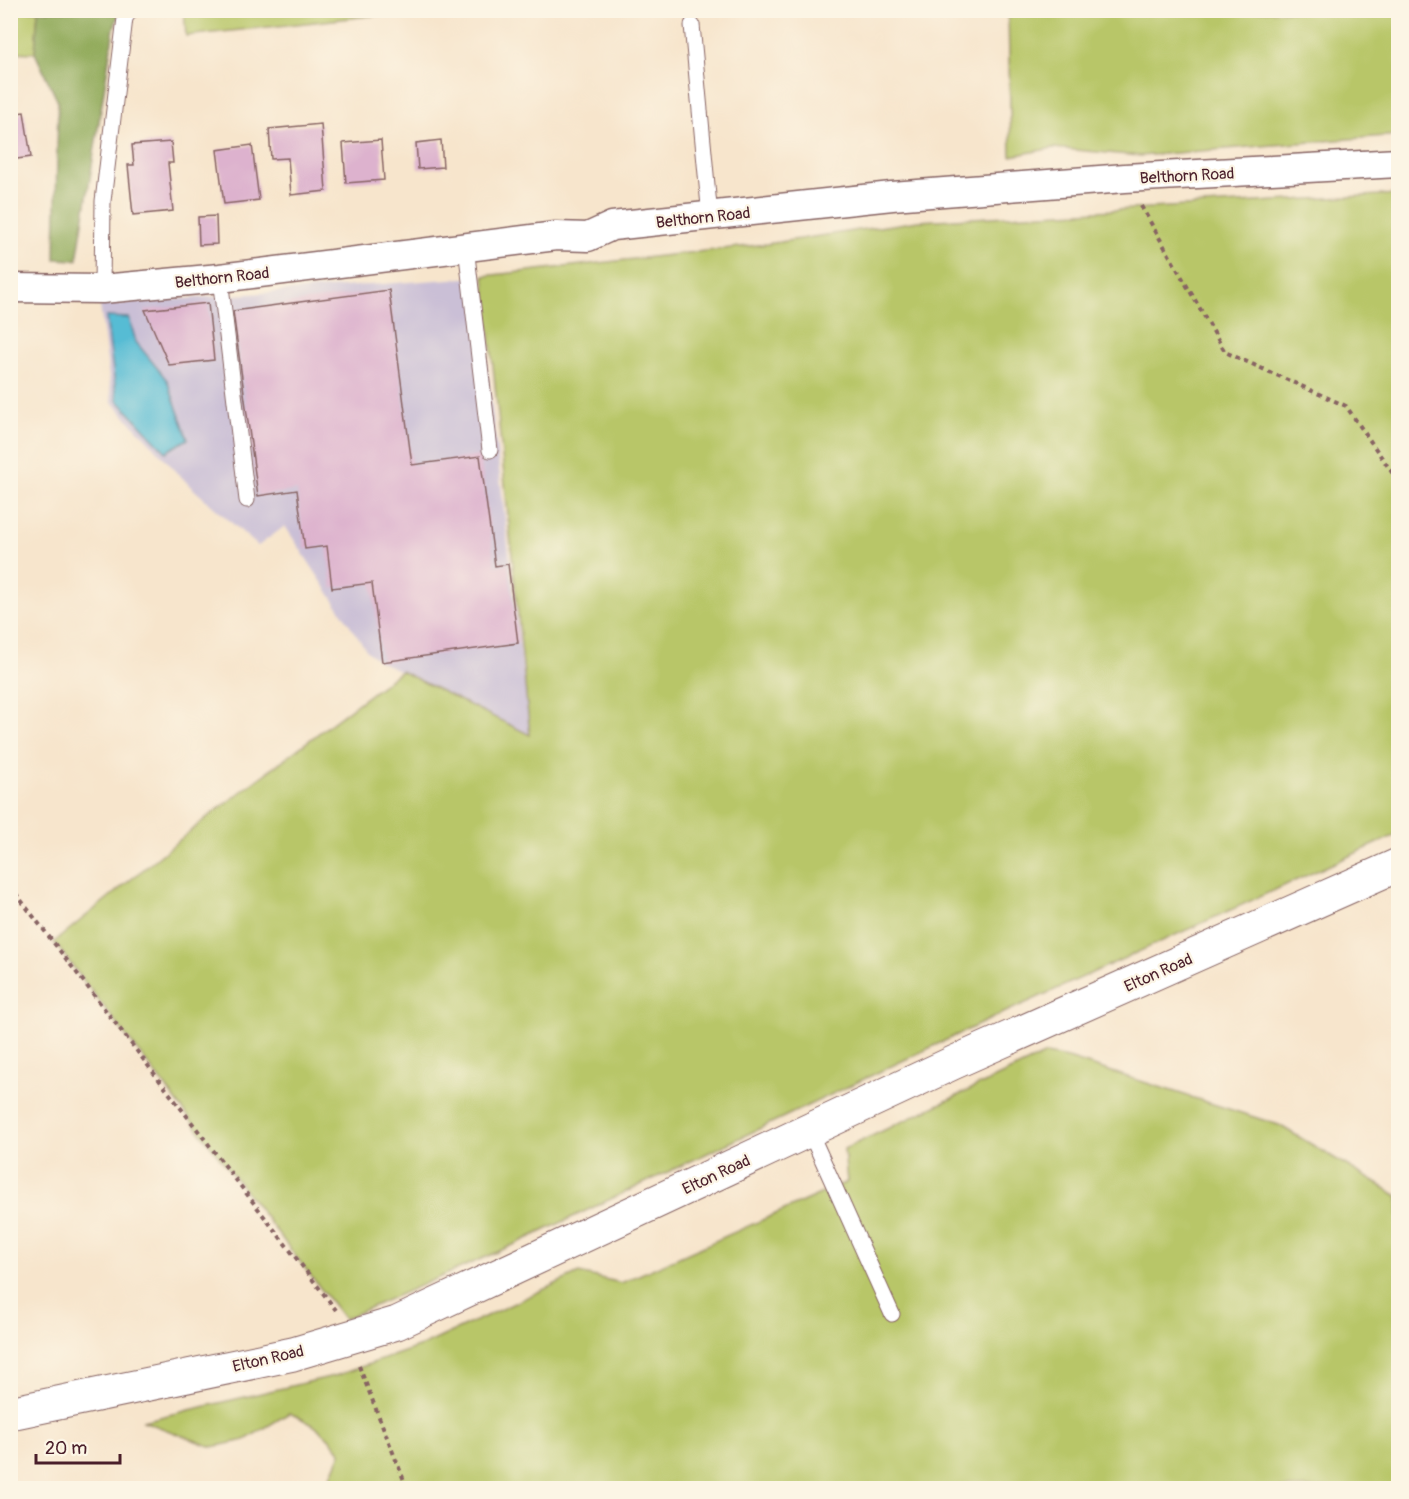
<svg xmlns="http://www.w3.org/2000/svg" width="1409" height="1499" viewBox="0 0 1409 1499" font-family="Pangolin,sans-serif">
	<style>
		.industrial { fill: #cabfd6 }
		.green { fill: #b8c668; stroke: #81724a; stroke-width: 1.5 }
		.forest { fill: #92ab5c; stroke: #6e6544; stroke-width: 1.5 }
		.water { fill: #56bcd4; stroke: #506e80; stroke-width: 1.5 }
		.building { fill: #ddb2ce }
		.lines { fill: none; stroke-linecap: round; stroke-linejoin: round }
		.service-casing { stroke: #876463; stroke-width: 17 }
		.minor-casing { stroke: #876463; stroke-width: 31 }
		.secondary-casing { stroke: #876463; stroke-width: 35 }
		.path { stroke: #876463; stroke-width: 4; stroke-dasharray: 4.5 4.5; stroke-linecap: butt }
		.service { stroke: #fff; stroke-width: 15 }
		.minor { stroke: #fff; stroke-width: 28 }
		.secondary { stroke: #fff; stroke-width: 33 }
		.labels { text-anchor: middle; stroke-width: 4.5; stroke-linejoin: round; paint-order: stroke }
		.street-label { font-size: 16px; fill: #4a1f2b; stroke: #fcf5e5 }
	</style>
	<rect width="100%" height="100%" fill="#fcf5e5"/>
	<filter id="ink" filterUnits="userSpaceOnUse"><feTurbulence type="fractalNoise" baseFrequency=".0167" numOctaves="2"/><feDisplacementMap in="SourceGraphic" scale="12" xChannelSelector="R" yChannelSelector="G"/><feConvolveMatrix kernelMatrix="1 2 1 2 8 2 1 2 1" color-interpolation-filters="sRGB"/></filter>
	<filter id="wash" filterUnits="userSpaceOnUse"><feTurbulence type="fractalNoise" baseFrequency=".008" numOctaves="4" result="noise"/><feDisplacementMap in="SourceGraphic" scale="24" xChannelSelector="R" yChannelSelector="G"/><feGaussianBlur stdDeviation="1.35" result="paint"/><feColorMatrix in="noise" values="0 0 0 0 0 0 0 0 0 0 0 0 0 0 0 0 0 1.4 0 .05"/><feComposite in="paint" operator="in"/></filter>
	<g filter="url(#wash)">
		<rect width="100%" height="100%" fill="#f7e5cc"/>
		<!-- industrial -->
		<polygon class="industrial" points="477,277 530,735 379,661 367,651 285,526 258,546 190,486 112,402 100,305"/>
		<!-- green -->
		<g class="green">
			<polygon points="11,10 38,11 35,53 11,52"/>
			<polygon points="184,10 415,10 415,11 186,36"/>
			<polygon points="1008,11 1398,11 1398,135 1140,156 1053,148 1011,156"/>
			<polygon points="1398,194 1398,834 997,1016 520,1242 344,1319 54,942 209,816 401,671 530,735 484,276 767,244 918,221"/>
			<path d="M1046,1054L1068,1058L1279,1125L1398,1196V1488H326L341,1453C326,1432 313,1423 289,1413L245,1440L212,1447L143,1421L338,1375L424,1345L579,1273L621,1283L847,1182L844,1149Z"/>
		</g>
		<!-- forest -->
		<polygon class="forest" points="38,11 120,11 114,28 77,260 55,259 58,102 35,53"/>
		<!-- water -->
		<polygon class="water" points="106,317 129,318 136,342 167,380 188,439 166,452 117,400"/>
		<g id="blocks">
			<!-- building -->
			<g class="building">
				<polygon points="24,112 31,157 10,160 10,114"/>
				<polygon points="321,124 326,191 291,195 288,158 271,159 269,129"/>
				<polygon points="381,140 384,180 346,183 343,143"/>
				<polygon points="441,140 443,167 418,169 416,143"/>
				<polygon points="171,142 173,163 168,163 173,211 133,215 128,165 134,165 132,145"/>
				<polygon points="252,145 259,200 224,204 217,150"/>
				<polygon points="216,216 217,244 199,245 198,217"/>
				<polygon points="389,290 412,465 480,456 495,566 508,564 518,643 382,662 372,583 332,588 327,546 305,549 297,490 258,496 233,311"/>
				<polygon points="208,303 214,360 169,365 145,310"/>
			</g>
		</g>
	</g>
	<g filter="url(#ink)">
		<use href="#blocks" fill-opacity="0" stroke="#876463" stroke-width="1.5"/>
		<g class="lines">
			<!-- service casing -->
			<g class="service-casing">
				<g id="service">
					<polyline points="692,25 710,217"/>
					<polyline points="466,247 490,450"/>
					<polyline points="220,278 247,500"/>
					<polyline points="102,289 103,201 125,18 131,10"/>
					<polyline points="809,1130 892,1314"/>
				</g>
			</g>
			<!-- minor casing -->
			<g class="minor-casing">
				<polyline id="minor" points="10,288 102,289 220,278 556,236 588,237 612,226 892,196 1125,178 1398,163"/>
			</g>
			<!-- secondary casing -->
			<g class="secondary-casing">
				<polyline id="secondary" points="10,1413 293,1354 397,1323 955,1062 1398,865"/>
			</g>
			<!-- path -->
			<g class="path">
				<polyline points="1141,206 1225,352 1346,406 1398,481"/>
				<polyline points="10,886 336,1310"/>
				<polyline points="359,1366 407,1488"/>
			</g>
			<!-- service -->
			<use href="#service" class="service"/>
			<!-- minor -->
			<use href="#minor" class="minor"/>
			<!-- secondary -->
			<use href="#secondary" class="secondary"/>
		</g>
	</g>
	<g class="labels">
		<!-- street labels -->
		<g class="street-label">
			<text transform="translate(1187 175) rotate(-3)" y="6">Belthorn Road</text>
			<text transform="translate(703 217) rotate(-6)" y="6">Belthorn Road</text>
			<text transform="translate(222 277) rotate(-6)" y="6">Belthorn Road</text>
			<text transform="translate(1158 972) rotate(-24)" y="6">Elton Road</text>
			<text transform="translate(716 1174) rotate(-25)" y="6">Elton Road</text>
			<text transform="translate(268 1358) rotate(-13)" y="6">Elton Road</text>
		</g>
	</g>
	<!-- margin -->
	<rect width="1409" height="1499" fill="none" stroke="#fcf5e5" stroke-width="36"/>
	<!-- scale -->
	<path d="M36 1454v9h84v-9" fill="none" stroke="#4a1f2b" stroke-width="3"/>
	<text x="45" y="1454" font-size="18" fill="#4a1f2b" stroke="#fcf5e5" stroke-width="4.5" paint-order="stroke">20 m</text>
</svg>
